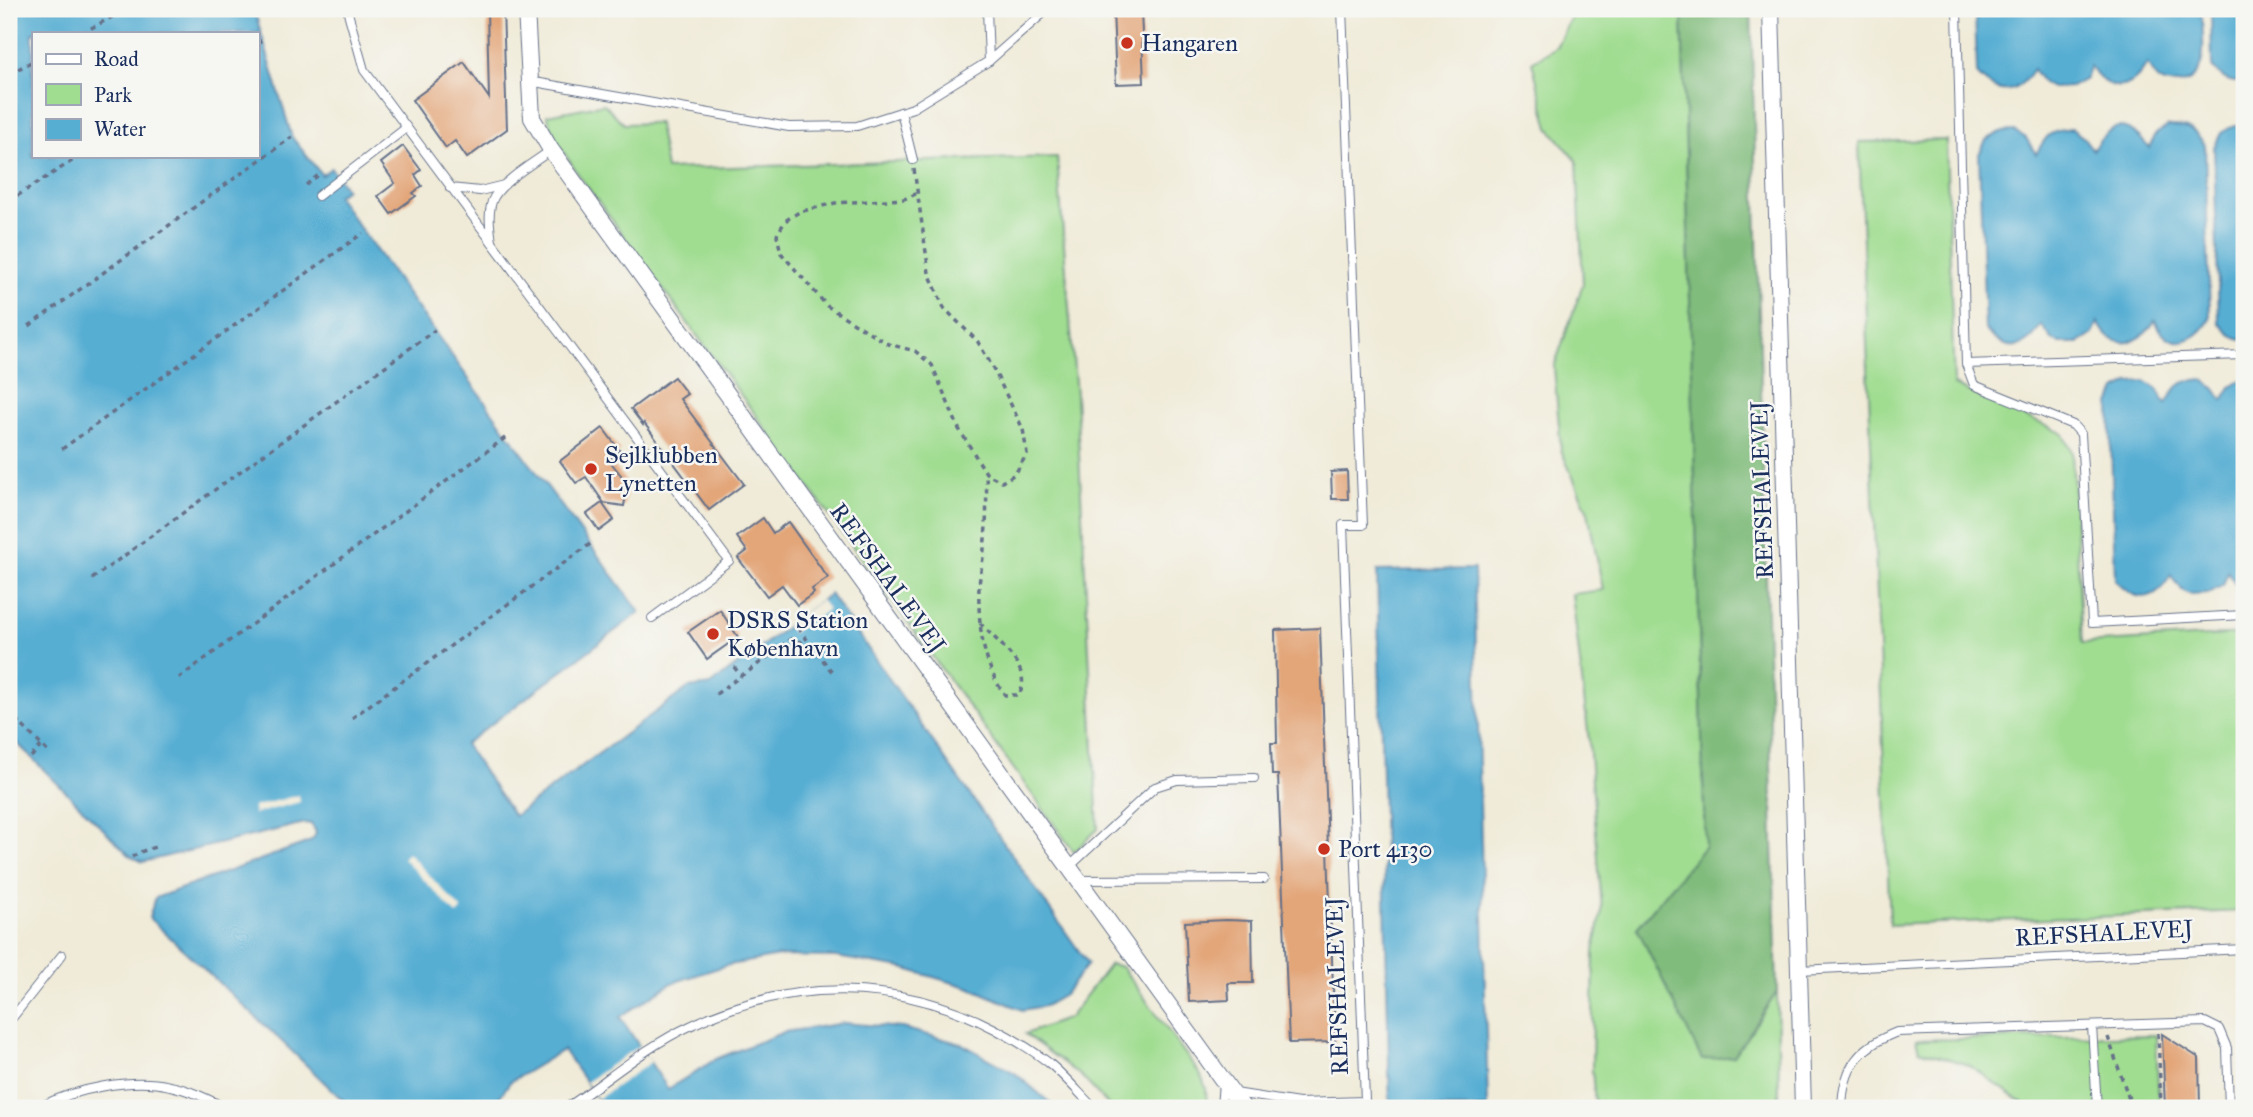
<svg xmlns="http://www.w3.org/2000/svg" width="2253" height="1117" viewBox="0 0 2253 1117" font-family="'IM FELL Great Primer',serif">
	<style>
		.green { fill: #a0dd91; stroke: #5e8678; stroke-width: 2 }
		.forest { fill: #80bc7b; stroke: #4e766c; stroke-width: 2 }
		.water { fill: #56aed3; stroke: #386e98; stroke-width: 2; fill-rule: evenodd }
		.pier { fill: #f0ebd8 }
		.building { fill: #e3a679 }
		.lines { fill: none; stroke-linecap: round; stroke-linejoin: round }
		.lane-casing { stroke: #667189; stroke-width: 10 }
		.street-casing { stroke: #667189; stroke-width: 18 }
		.path { stroke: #667189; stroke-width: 3.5; stroke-dasharray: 5 5; stroke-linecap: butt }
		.lane { stroke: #fff; stroke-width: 8 }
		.street { stroke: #fff; stroke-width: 16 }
		.poi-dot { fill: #c8321e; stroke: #f6f6f2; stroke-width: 2.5 }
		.labels { text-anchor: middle; stroke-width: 5; stroke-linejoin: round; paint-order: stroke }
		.poi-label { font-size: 24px; fill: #1b2f5e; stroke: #f6f6f2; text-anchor: start }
		.street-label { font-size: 24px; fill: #1b2f5e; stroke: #f6f6f2 }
	</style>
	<rect width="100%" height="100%" fill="#f6f6f2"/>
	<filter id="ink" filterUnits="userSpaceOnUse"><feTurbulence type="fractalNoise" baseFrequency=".0143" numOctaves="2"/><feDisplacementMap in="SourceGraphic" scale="14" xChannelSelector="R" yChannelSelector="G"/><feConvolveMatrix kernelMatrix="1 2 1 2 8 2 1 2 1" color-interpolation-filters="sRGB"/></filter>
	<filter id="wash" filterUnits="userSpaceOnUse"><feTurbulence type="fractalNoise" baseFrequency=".00686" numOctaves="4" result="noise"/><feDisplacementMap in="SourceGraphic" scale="28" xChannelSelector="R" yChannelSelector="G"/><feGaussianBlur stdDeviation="1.57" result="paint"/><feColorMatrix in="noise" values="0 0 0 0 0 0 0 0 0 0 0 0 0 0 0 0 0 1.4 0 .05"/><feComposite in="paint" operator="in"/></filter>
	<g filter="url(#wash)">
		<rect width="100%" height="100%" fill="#f0ebd8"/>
		<!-- green -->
		<g class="green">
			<polygon points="1575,9 1682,9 1705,847 1637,929 1734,1056 1777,992 1779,1097 1769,1108 1612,1108 1595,1103 1592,1070 1594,951 1602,911 1589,741 1572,594 1603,590 1588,512 1561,450 1554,367 1583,284 1577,161 1549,128 1532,62 1556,47"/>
			<polygon points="604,104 624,124 658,123 666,169 1057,157 1076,395 1098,829 1074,852 869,569 578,174 557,142 547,115"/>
			<polygon points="1946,140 1954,385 2062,433 2072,452 2082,643 2244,634 2244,911 1890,925 1859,142"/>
			<polygon points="1110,964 1122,967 1200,1074 1206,1088 1207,1108 1111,1108 1081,1076 1025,1034 1069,1018"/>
			<polygon points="2156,1035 2159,1108 2030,1108 1969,1065 1919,1050 1916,1040"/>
		</g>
		<!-- forest -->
		<polygon class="forest" points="1682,9 1751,9 1777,992 1734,1056 1702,1060 1637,928 1705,846"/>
		<!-- water -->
		<g class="water">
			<path d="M9,9H254L292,137L322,175L331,168L346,189L337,196L509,435L640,612L465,744L514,816L688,688L711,685L830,594L1088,964L1064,995L1045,1006L1022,1010L971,988L902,968L836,957L779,956L724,966L672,983L620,1017L668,1089L716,1059L784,1032L845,1023L902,1028L962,1044L1015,1073L1056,1108H604L563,1050L510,1082L492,1108H351L274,1034L149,918L155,898L309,842L314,838L316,832L311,824L305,823L143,862L130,856L9,735ZM33,33H257V156H33Z"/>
			<path d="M1975,9H2201C2202,33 2213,81 2177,84C2158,85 2157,78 2147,64C2131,93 2108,94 2090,66L2085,79L2071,87L2052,88L2044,84L2033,69C2017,96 1998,97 1977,74Z"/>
			<path d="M2211,9H2244V82C2228,83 2223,79 2212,67Z"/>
			<path d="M2235,125H2244V339C2232,339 2227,331 2219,323L2214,147L2221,133Z"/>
			<path d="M2168,126C2188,126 2194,128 2205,145L2210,318C2203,334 2180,351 2164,334C2160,331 2157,324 2155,320C2146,337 2126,351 2108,336C2103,332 2101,327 2098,322L2093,334L2079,343H2059L2052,339L2041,325C2025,352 2006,353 1985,330L1979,154L1986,140L2001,132L2015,131L2026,138L2036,154C2047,134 2049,131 2072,129L2084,138L2093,150C2111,119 2128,121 2149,148L2156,134Z"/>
			<path d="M2203,379L2214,388L2223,400L2231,387L2244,379V590L2236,585L2228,572L2223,585L2209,593L2189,594L2182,590L2171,575C2155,602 2137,604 2115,580L2110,404L2116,390L2131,382L2145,381L2157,389L2166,404C2177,384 2179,381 2203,379Z"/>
			<polygon points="1474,569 1488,1108 1390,1108 1377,571"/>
		</g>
		<!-- pier -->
		<g class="pier">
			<polygon points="821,600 828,609 812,622 810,620 792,633 787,626"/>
			<polygon points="299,795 300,802 254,814 253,807"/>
			<polygon points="408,853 462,910 457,915 403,858"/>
			<polygon points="640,1045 651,1062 598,1099 586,1082"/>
		</g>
		<g id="blocks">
			<!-- building -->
			<g class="building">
				<polygon points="487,9 503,9 507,129 467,158 455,141 446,148 412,100 464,62 489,98"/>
				<polygon points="1113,9 1141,9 1144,83 1116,84"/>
				<polygon points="403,146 421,170 415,175 422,186 413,193 416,196 391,214 378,196 395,183 381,163"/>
				<polygon points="674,377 687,394 680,399 744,484 709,510 644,423 643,425 631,409"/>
				<polygon points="603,428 620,451 609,460 628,484 624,506 604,503 586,477 576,483 560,461"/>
				<polygon points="1347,471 1348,499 1332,499 1331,472"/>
				<polygon points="602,503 614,520 599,531 587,514"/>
				<polygon points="763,518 773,533 788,522 828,578 812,589 814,593 797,605 782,585 767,596 738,558 747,551 737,537"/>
				<polygon points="720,610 738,637 707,659 688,632"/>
				<polygon points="1320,628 1335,1042 1289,1043 1278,775 1272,775 1271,743 1277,743 1275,630"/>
				<polygon points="1226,920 1252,921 1253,983 1228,983 1229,1000 1189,1002 1185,922"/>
				<polygon points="2162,1034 2199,1058 2200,1108 2165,1108"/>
			</g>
		</g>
	</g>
	<g filter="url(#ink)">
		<use href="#blocks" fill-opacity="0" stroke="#667189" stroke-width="2"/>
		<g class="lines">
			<!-- lane casing -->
			<g class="lane-casing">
				<g id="lane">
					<polyline points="347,9 364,70 729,561 652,618"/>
					<polyline points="987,9 989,61"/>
					<polyline points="1957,9 1966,364 2244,355"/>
					<polyline points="529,81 789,127 857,126 913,108 989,61 1048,9"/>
					<polyline points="901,112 913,160"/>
					<polyline points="450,188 480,191 504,185"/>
					<polyline points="318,196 406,128"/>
					<path d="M492,242C490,228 487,210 494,197C504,180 535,162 551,150"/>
					<polyline points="1966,364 1974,385 2073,425 2081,434 2092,623 2244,615"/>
					<polyline points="1069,867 1155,787 1177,780 1254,778"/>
					<polyline points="1078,880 1264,879"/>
					<polyline points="1799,970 2244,949"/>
					<polyline points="9,1022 62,955"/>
					<polyline points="2092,1026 2097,1108"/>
					<polyline points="1235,1093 1299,1103 1365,1101 1343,525 1363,525 1342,9"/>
					<path d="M38,1108C73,1089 131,1077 170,1086C190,1090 208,1099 226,1108"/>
					<path d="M566,1108C607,1081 645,1047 690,1026C788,978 898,978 995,1029C1014,1039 1032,1050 1049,1063C1065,1076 1079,1093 1094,1108"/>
					<polyline points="1221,1108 1223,1082"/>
					<path d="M1842,1108C1843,1067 1859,1047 1897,1032L2205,1022L2219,1029L2227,1048L2229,1108"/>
				</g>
			</g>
			<!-- street casing -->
			<g class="street-casing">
				<g id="street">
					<polyline points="526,9 532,118 551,150 1243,1108"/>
					<polyline points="1771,9 1803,1108"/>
				</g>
			</g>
			<!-- path -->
			<g class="path">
				<polyline points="82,33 127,9"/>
				<polyline points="257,43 263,39"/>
				<polyline points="9,74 33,61"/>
				<polyline points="914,169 929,273 944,308 978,342 992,366 1023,429 1027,454 1015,474 1002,482 986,473 959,429 932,365 915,351 888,344 827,306 781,253 777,235 785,221 799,212 835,203 904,199 918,193"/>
				<polyline points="306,185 321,173"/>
				<polyline points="9,201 80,156"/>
				<polyline points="29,326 292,137"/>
				<polyline points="62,449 363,233"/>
				<polyline points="92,579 435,330"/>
				<path d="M980,623C997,642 1034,668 1019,695H1005C982,664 978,624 979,586C980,574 983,561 984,549C987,523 987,498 986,473"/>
				<polyline points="798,628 833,673"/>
				<polyline points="734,667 741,676"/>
				<polyline points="749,671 791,639 801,642 806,638"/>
				<polyline points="179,678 509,435"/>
				<polyline points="716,694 745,673"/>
				<polyline points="9,712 48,752"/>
				<polyline points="352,718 590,544"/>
				<polyline points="31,757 41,746"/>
				<polyline points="132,857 140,852 155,847"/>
				<polyline points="2158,1033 2161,1108"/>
				<polyline points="2108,1037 2132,1108"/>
			</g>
			<!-- lane -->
			<use href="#lane" class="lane"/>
			<!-- street -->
			<use href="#street" class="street"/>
		</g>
	</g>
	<!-- markers -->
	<g class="poi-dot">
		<circle cx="1127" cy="43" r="7"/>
		<circle cx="591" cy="469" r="7"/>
		<circle cx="713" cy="634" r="7"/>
		<circle cx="1324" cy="849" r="7"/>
	</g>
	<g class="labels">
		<!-- poi labels -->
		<g class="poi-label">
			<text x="1141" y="51">Hangaren</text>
			<text x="605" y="463">Sejlklubben<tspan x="605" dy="28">Lynetten</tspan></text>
			<text x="727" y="628">DSRS Station<tspan x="727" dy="28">København</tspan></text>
			<text x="1338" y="857">Port 4130</text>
		</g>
		<!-- street labels -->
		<g class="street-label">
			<text transform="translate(1762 490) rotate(-92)" y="8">REFSHALEVEJ</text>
			<text transform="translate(888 578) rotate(54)" y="8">REFSHALEVEJ</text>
			<text transform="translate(2104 933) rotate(-3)" y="8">REFSHALEVEJ</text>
			<text transform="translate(1337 986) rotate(-92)" y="8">REFSHALEVEJ</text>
		</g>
	</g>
	<!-- margin -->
	<rect width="2253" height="1117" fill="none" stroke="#f6f6f2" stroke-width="35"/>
	<!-- legend -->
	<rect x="32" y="32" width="228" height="126" fill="#f6f6f2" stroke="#9ea6b7" stroke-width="2"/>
	<rect x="46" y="54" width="35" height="10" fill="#ffffff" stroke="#9ea6b7" stroke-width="2"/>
	<text x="94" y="66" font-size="21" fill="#1b2f5e">Road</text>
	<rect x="46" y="84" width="35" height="21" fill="#a0dd91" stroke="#9ea6b7" stroke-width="2"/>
	<text x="94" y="102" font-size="21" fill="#1b2f5e">Park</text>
	<rect x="46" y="119" width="35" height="21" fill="#56aed3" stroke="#9ea6b7" stroke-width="2"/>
	<text x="94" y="136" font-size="21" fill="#1b2f5e">Water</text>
</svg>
